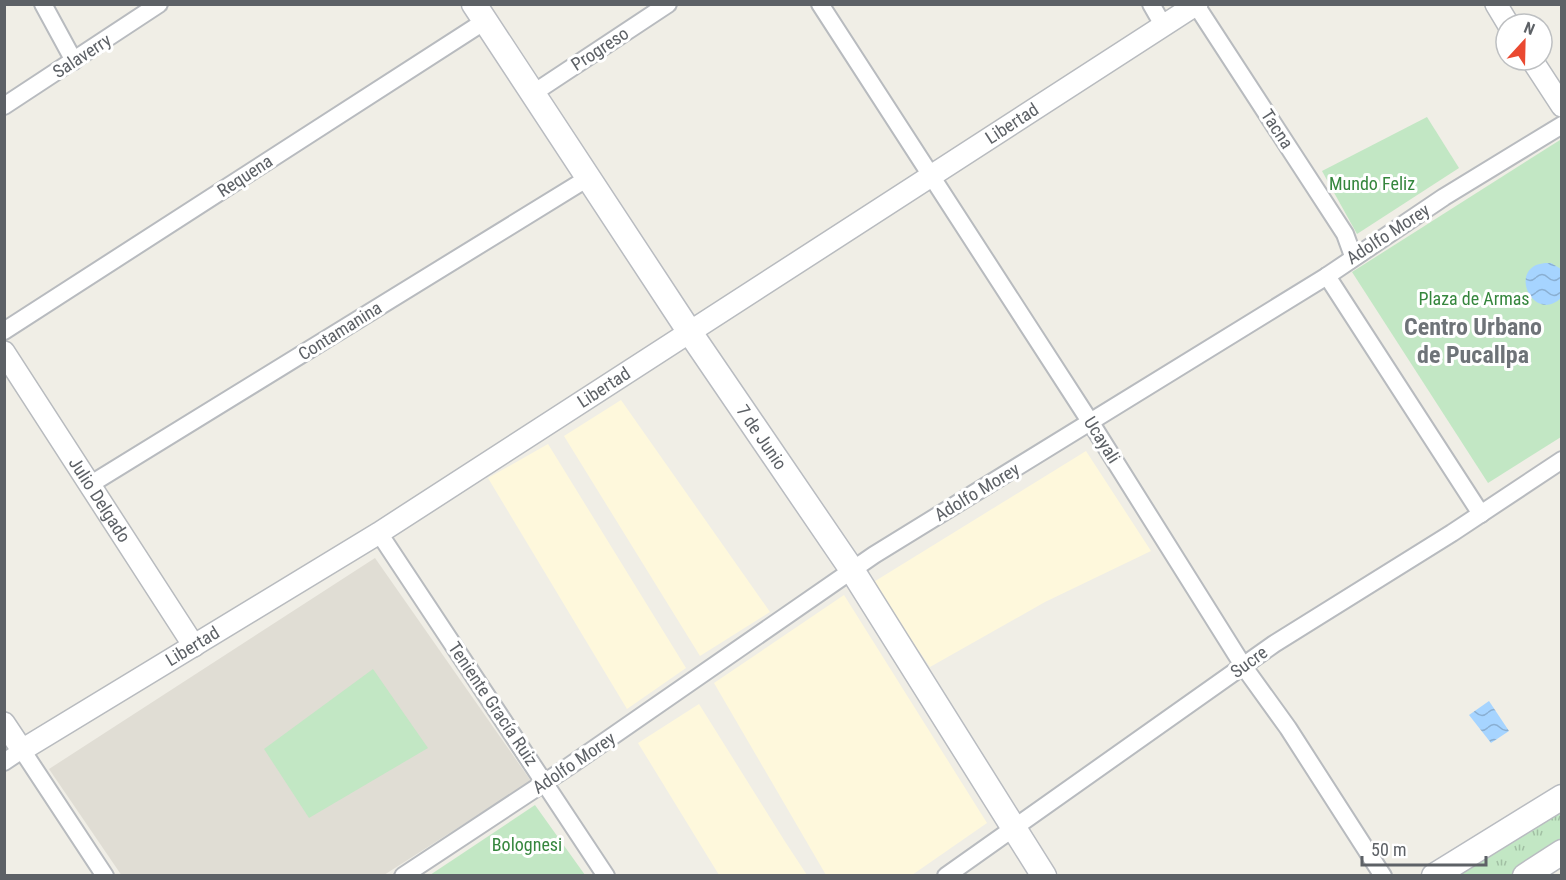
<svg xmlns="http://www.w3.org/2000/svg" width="1566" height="880" viewBox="0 0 1566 880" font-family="'Roboto Condensed',sans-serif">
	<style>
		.commercial { fill: #fef8dc }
		.education { fill: #e0ddd4 }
		.grass { fill: url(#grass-tufts) }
		.park { fill: #c2e7c4 }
		.water { fill: url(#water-waves) }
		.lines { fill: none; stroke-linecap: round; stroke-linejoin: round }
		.minor-casing { stroke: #b8bbbf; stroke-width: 20 }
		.tertiary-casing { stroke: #b8bbbf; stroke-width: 24 }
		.secondary-casing { stroke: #b9bcc1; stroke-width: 27 }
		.minor { stroke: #fff; stroke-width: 16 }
		.tertiary { stroke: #fff; stroke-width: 21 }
		.secondary { stroke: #fff; stroke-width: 24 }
		.labels { text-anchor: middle; stroke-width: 6; stroke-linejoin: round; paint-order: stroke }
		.street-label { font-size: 18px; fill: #5d6166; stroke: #fff }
		.park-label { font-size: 18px; fill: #35863d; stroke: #fff }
		.district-label { font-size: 24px; font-weight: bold; fill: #6e7378; stroke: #fff }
	</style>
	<defs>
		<pattern id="grass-tufts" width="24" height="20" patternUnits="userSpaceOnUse" patternTransform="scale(1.5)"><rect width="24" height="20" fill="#c2e7c4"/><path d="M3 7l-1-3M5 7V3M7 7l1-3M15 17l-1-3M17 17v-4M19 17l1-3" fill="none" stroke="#a1bfa3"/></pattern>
		<pattern id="water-waves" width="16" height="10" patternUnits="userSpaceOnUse" patternTransform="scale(1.5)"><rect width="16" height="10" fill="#a6d4ff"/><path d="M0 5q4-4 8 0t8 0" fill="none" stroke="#8aafd2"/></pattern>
	</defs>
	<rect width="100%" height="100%" fill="#f0eee6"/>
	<!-- commercial -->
	<g class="commercial">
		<polygon points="621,400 770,612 700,656 564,436"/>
		<polygon points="548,444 686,668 627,709 488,478"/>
		<polygon points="1086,451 1151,551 1045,602 930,667 872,583"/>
		<polygon points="844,595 987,823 912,875 826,875 714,683"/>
		<polygon points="699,704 784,840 807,875 719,875 638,743"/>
	</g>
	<!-- education -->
	<polygon class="education" points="375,558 531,781 384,875 122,876 49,769"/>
	<!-- grass -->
	<polygon class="grass" points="1561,805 1561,844 1514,875 1453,876"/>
	<!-- park -->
	<g class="park">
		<polygon points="1427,117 1459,168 1357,234 1322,171"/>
		<polygon points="1560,140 1561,437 1488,483 1352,272"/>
		<polygon points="373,669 428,748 309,818 264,749"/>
		<polygon points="535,805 585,875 430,875"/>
	</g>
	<!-- water -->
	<g class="water">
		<path d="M1551,263L1561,269V298C1531,326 1504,260 1551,263Z"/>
		<polygon points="1489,701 1509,731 1491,743 1469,715"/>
	</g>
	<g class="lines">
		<!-- minor casing -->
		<g class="minor-casing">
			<g id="minor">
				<polyline points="43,4 74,61"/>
				<polyline points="820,4 1091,423 1244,667 1288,728 1383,876"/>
				<polyline points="1151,4 1163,25"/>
				<polyline points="1196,5 1345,234 1353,256"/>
				<polyline points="532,94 668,4"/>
				<polyline points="4,106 159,4"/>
				<polyline points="1327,276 1481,514"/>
				<polyline points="4,331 485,21"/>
				<polyline points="91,484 588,178"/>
				<polyline points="379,533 606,876"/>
				<polyline points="4,762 22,750 105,876"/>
				<polyline points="403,876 568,767 874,555 1327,276 1444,197 1562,125"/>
				<polyline points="946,876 1274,644 1452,533 1562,460"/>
			</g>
		</g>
		<!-- tertiary casing -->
		<g class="tertiary-casing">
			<g id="tertiary">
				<polyline points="1496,4 1508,24"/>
				<polyline points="1532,60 1562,106"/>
				<path id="s1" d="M4,352L194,646"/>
				<path id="s2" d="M4,723L22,750L379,533L1197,4"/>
			</g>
		</g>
		<!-- secondary casing -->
		<g class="secondary-casing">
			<g id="secondary">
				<path id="s3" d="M474,4L689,331L852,570L1044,876"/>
				<polyline points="1434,876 1562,797"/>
				<polyline points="1525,876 1562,852"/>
			</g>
		</g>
		<!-- minor -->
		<use href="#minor" class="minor"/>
		<!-- tertiary -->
		<use href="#tertiary" class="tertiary"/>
		<!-- secondary -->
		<use href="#secondary" class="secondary"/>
	</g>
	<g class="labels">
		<!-- street labels -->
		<g class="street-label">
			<text transform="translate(600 49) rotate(-33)" y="6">Progreso</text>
			<text transform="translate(82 56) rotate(-33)" y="6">Salaverry</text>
			<text dy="6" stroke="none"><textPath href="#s2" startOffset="1204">Libertad</textPath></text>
			<text transform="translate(1277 129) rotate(57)" y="6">Tacna</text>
			<text transform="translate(245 176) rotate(-33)" y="6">Requena</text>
			<text transform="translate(1388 234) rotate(-33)" y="6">Adolfo Morey</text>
			<text transform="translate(340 331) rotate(-32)" y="6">Contamanina</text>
			<text dy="6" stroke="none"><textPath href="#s2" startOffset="718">Libertad</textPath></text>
			<text dy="6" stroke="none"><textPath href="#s3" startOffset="520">7 de Junio</textPath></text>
			<text transform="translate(1102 440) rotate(58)" y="6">Ucayali</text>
			<text transform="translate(977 492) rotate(-31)" y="6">Adolfo Morey</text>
			<text dy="6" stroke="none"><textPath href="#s1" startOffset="176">Julio Delgado</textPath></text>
			<text dy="6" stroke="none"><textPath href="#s2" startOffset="232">Libertad</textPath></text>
			<text transform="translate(1249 662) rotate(-36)" y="6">Sucre</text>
			<text transform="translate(493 704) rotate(56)" y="6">Teniente Gracía Ruiz</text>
			<text transform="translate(574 763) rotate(-34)" y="6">Adolfo Morey</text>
		</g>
		<!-- park labels -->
		<g class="park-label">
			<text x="1372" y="190">Mundo Feliz</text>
			<text x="1474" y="305">Plaza de Armas</text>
			<text x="527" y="851">Bolognesi</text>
		</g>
		<!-- district labels -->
		<g class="district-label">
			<text x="1473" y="335">Centro Urbano<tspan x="1473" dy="28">de Pucallpa</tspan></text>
		</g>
	</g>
	<!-- border -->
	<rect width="1566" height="880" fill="none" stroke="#5d6166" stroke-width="12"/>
	<!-- north arrow -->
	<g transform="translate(1524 42) rotate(22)"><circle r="28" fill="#ffffff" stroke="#bec0c2" stroke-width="1.5"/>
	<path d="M0-4.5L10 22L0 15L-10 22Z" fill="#ea4931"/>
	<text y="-9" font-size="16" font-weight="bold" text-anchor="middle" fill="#5d6166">N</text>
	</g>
	<!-- scale -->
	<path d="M1362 856v9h124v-9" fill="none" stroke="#5d6166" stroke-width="3"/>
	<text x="1371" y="856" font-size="18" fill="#5d6166" stroke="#ffffff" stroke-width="4.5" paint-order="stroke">50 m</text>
</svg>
